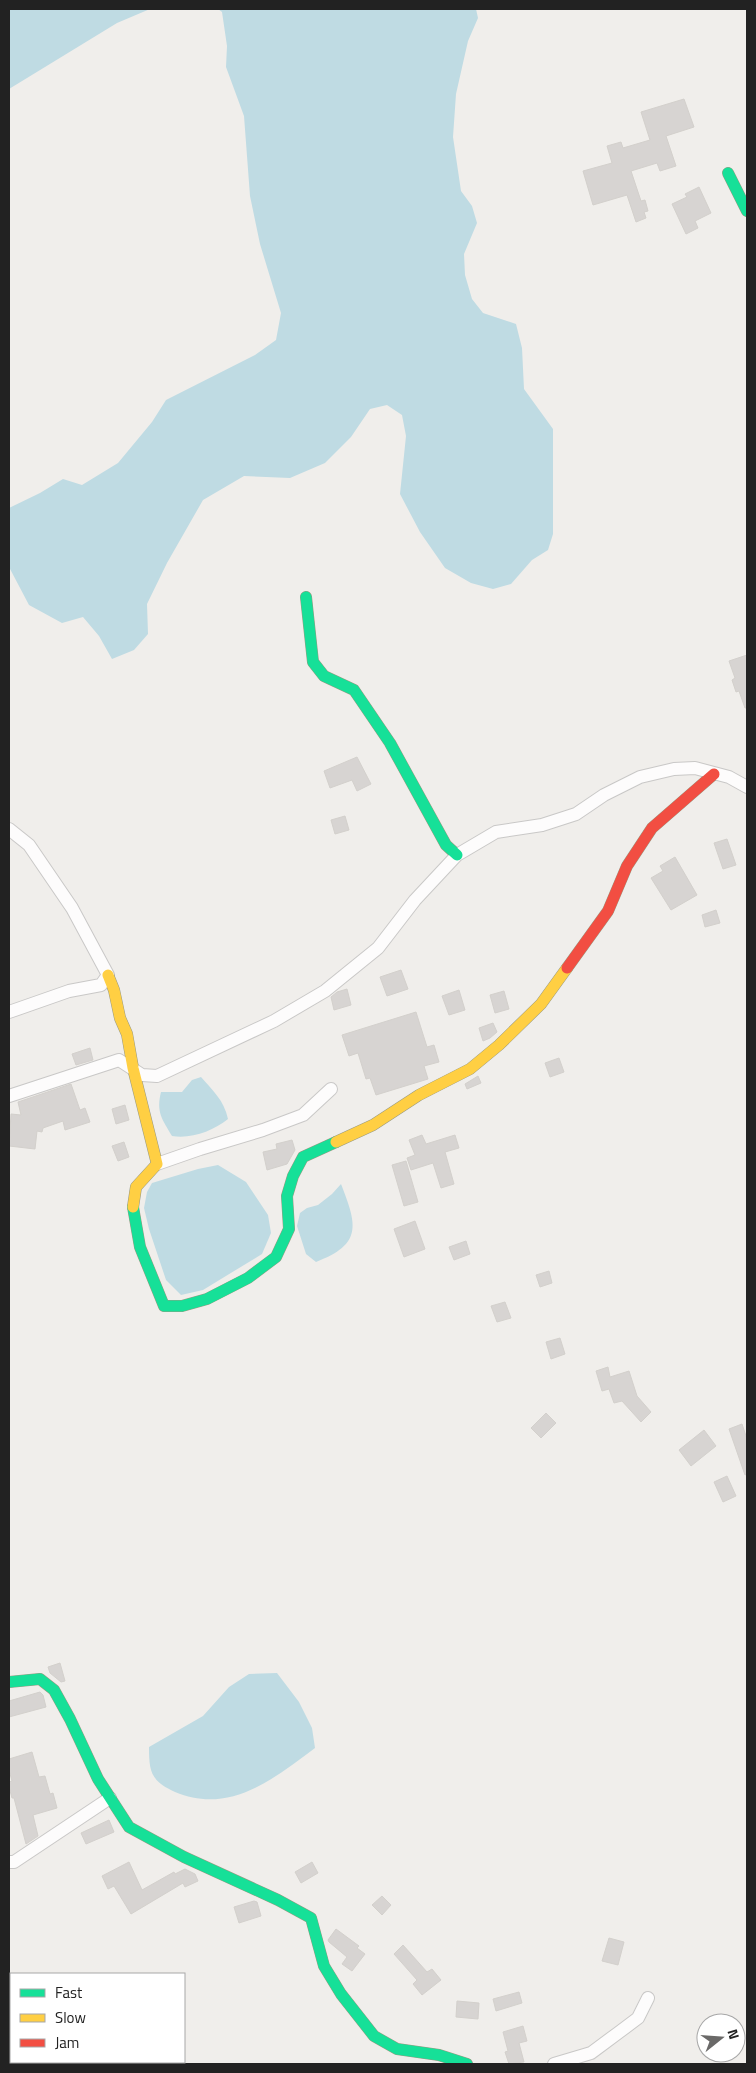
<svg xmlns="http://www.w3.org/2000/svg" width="756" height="2073" viewBox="0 0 756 2073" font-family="'Titillium Web',sans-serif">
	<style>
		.water { fill: #bfdbe3 }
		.building { fill: #d7d4d2; stroke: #d3d0cc }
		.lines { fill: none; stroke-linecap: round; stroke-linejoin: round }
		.street-casing { stroke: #c9c8c7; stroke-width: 14 }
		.fast-casing { stroke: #999a82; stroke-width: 12 }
		.slow-casing { stroke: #999a82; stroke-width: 12 }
		.jam-casing { stroke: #999a82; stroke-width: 12 }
		.street { stroke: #fdfcfc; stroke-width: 12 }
		.fast { stroke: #16e098; stroke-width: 11 }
		.slow { stroke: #ffcf43; stroke-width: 11 }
		.jam { stroke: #f24e42; stroke-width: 11 }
	</style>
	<rect width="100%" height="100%" fill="#f0eeeb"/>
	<!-- water -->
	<g class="water">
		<polygon points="9,9 150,9 117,23 9,89"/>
		<polygon points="218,9 476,9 478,18 468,41 456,94 453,137 461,191 472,206 477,223 464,254 465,275 472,299 483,313 516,324 522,348 524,389 553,429 553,534 548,550 532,560 511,584 493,589 471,583 445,568 420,532 400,494 406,436 402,415 387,405 370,409 351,437 325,463 290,478 244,476 203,500 167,563 147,604 148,634 134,650 112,659 99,636 83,617 62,623 29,605 9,567 9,508 40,493 63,479 82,485 118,463 152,422 166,400 255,355 276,340 281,313 260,244 250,196 244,116 226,67 227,46 222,12"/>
		<path d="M201,1077C213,1091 224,1100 228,1119C213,1131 192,1139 172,1136C162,1119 156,1112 161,1092H182L192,1080Z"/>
		<polygon points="218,1165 246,1182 268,1215 271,1233 262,1254 203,1290 181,1295 166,1280 149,1229 144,1208 147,1192 152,1183 198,1169"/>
		<path d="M341,1184C357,1225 363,1244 316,1262L306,1254L297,1226L300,1213L307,1208L318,1205L332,1194Z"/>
		<path d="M277,1673L299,1702L312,1728L315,1748C274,1779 229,1815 175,1792C151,1781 149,1772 149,1747L203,1716L229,1687L249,1674Z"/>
	</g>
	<!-- building -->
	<g class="building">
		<polygon points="684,99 694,127 666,136 676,166 660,171 657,163 631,171 641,201 645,200 648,211 644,212 646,218 636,222 627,195 593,205 583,171 612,163 607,146 621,142 623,148 650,140 641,112"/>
		<polygon points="699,187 711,213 695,221 698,228 686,234 672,204 687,197 685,194"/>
		<polygon points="747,655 747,708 745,708 739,691 736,692 732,680 735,678 729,661"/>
		<polygon points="357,757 371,784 357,791 352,780 330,788 324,771"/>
		<polygon points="345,816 349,830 335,834 331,820"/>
		<polygon points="727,839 736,865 723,869 714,843"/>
		<polygon points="675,857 697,895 671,910 651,878 663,871 660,866"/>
		<polygon points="716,910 720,923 705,927 702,915"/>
		<polygon points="401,970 408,989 387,996 380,977"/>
		<polygon points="347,989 351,1005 334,1010 331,997 337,992"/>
		<polygon points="459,990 465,1010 449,1015 442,996"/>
		<polygon points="504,991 509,1009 495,1013 490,995"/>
		<polygon points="416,1012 427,1047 434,1045 439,1062 424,1066 428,1079 376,1095 370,1078 366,1079 358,1053 349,1056 342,1035"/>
		<polygon points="493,1023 497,1032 490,1038 483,1041 479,1028"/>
		<polygon points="90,1048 93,1060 76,1065 72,1054"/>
		<polygon points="559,1058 564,1072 550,1077 545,1063"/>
		<polygon points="478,1076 481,1083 467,1089 465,1084"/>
		<polygon points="71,1084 80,1110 85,1108 90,1122 65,1130 63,1121 43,1128 42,1132 37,1131 35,1149 9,1146 11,1114 21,1115 18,1102"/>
		<polygon points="125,1105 129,1120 116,1124 112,1109"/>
		<polygon points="422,1135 426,1144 455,1135 459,1148 445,1152 454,1184 441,1188 433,1163 411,1170 407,1158 415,1155 409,1140"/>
		<polygon points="292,1140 295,1150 287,1164 267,1170 263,1152 277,1149 276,1144"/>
		<polygon points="124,1142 129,1157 118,1161 112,1146"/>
		<polygon points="406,1161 418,1202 404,1206 392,1165"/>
		<polygon points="415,1221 425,1249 404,1257 394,1229"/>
		<polygon points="466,1241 470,1254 454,1260 449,1247"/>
		<polygon points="549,1271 552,1283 540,1287 536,1275"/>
		<polygon points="505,1302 511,1318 497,1322 491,1306"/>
		<polygon points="560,1338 565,1354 551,1359 546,1342"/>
		<polygon points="608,1367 610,1377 629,1371 637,1396 651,1412 641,1422 622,1401 614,1403 609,1389 602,1391 596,1371"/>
		<polygon points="546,1413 556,1423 541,1438 531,1428"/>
		<polygon points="742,1424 747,1439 747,1474 745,1475 729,1429"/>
		<polygon points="704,1430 716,1446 691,1466 679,1450"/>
		<polygon points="727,1476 736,1496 723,1502 714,1482"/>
		<polygon points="60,1663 65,1681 61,1682 50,1673 48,1667"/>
		<polygon points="40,1692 43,1695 46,1707 9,1717 9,1701"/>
		<polygon points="32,1752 39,1777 45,1776 50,1794 53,1793 57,1808 33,1815 38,1836 26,1844 14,1798 12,1798 9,1787 9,1782 12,1781 9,1770 9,1759"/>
		<polygon points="109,1820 114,1832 86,1844 81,1833"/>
		<polygon points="129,1862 142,1890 174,1872 175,1874 185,1869 195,1874 198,1881 185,1887 183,1883 131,1914 114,1886 108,1889 102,1876"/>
		<polygon points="312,1862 318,1873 301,1883 295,1872"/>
		<polygon points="382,1896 391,1905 382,1915 372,1905"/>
		<polygon points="254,1901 257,1902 261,1916 239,1923 234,1907"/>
		<polygon points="336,1929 359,1946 357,1948 365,1954 352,1971 342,1964 347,1957 329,1942 328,1940"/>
		<polygon points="609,1938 624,1942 618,1965 602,1961"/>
		<polygon points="403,1945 427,1972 432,1969 441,1980 422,1995 413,1984 417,1980 394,1954"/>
		<polygon points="519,1992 522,2003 496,2011 493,1999"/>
		<polygon points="457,2001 479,2003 478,2019 456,2017"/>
		<polygon points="523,2026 527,2041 519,2043 524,2062 509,2064 505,2052 508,2051 503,2032"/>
	</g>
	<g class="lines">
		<!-- street casing -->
		<g class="street-casing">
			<g id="street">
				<polyline points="9,829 29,845 72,908 108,975 101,985 69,991 9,1012"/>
				<polyline points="9,1096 119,1060 142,1075 157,1076 274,1021 325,991 378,948 415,900 457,855 496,832 542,825 576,814 604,795 640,777 674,769 695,768 729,777 747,787"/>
				<polyline points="157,1164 200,1149 263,1130 303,1115 331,1089"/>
				<polyline points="9,1862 14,1862 110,1798"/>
				<polyline points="554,2064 591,2053 618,2033 638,2018 648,1998"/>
			</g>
		</g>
		<!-- fast casing -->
		<g class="fast-casing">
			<g id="fast">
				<polyline points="728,173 747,211"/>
				<polyline points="306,597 313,662 324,676 354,690 390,743 446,845 457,855"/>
				<polyline points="133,1207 140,1247 164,1306 182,1306 207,1299 248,1278 276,1257 289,1229 287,1196 293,1176 303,1157 336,1142"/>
				<polyline points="9,1682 40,1679 54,1690 70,1719 98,1779 129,1827 184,1857 278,1900 311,1918 324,1966 341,1994 374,2036 397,2049 439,2055 467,2064"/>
			</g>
		</g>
		<!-- slow casing -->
		<g class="slow-casing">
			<g id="slow">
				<polyline points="108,975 114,990 120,1018 127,1034 133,1068 157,1164 136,1187 133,1207"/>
				<polyline points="336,1142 373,1125 419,1095 470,1069 499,1045 541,1004 567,968"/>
			</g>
		</g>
		<!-- jam casing -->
		<g class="jam-casing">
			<polyline id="jam" points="567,968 608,911 627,866 652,828 714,774"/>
		</g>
		<!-- street -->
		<use href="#street" class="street"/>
		<!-- fast -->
		<use href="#fast" class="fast"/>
		<!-- slow -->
		<use href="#slow" class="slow"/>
		<!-- jam -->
		<use href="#jam" class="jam"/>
	</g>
	<!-- border -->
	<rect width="756" height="2073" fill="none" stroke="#222222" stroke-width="20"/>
	<!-- legend -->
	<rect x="10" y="1973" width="175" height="90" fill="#ffffff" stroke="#a7a7a7"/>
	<rect x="20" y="1989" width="25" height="8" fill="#16e098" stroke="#a7a7a7"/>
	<text x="55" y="1998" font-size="15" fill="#222222">Fast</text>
	<rect x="20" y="2014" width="25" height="8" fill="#ffcf43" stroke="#a7a7a7"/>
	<text x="55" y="2023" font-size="15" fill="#222222">Slow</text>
	<rect x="20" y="2039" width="25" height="8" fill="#f24e42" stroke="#a7a7a7"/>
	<text x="55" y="2048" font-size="15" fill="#222222">Jam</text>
	<!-- north arrow -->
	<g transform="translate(721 2038) rotate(73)"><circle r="24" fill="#ffffff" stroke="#a7a7a7"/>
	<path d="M0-4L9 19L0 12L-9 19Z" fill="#6a6968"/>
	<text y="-8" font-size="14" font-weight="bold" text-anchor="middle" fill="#222222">N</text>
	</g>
</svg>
